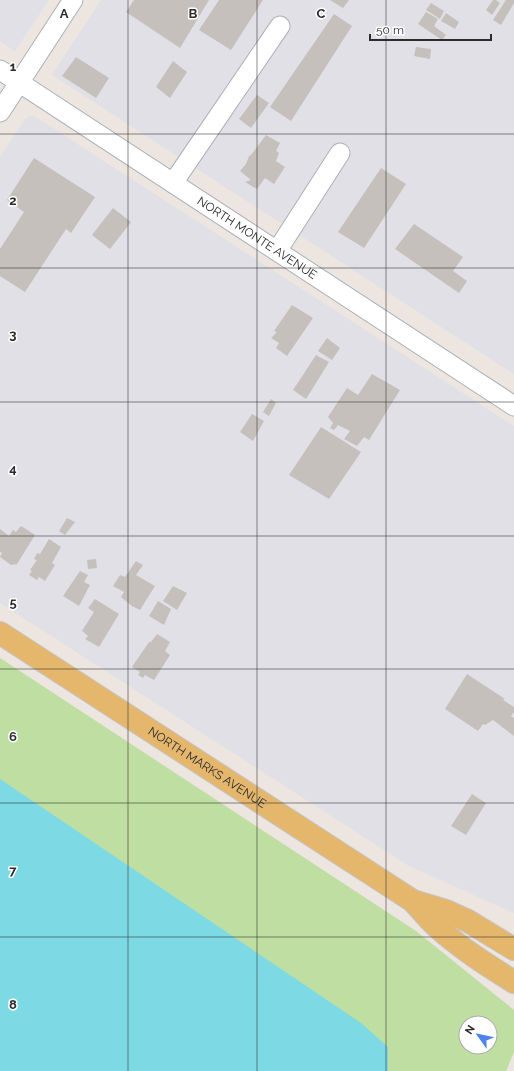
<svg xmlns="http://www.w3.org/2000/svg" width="514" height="1071" viewBox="0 0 514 1071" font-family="Raleway,sans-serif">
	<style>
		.industrial { fill: #e1e0e6 }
		.green { fill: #bfdea2; fill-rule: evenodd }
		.water { fill: #7dd9e4 }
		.building { fill: #c5c0bb }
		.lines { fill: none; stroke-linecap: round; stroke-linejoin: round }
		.minor-casing { stroke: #acb0b7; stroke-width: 21 }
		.major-casing { stroke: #c4c4c4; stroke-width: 24 }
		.minor { stroke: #fff; stroke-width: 19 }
		.major { stroke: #e5b76d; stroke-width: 22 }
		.grid { fill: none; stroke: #2c2c2c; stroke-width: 1; stroke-opacity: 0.55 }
		.labels { text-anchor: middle; stroke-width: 3; stroke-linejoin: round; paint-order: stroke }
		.street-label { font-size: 12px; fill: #2c2c2c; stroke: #fff }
		.grid-label { font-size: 13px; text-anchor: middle; font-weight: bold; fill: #2c2c2c; stroke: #fff; stroke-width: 3; stroke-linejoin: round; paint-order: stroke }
	</style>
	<rect width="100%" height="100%" fill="#ece5e0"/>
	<!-- industrial -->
	<g class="industrial">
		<polygon points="0,0 49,0 15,51 0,41"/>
		<polygon points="101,0 514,0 514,374 52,75"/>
		<polygon points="29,116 34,116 514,426 514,913 409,866 0,603 0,157 25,119"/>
	</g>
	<!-- green -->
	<path class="green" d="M0,658L416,931L514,1010V1052L506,1071H0ZM466,1023H490V1047H466Z"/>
	<!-- water -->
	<polygon class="water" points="0,779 361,1023 388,1047 388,1071 0,1071"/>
	<!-- building -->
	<g class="building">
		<polygon points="134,0 209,0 180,48 126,12"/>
		<polygon points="219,0 263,0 231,50 199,30"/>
		<polygon points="330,0 349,0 343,8"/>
		<polygon points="493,0 496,0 500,3 492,15 486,10"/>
		<polygon points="506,0 514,0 514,3 501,25 493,20"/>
		<polygon points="431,3 444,11 440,19 426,10"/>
		<polygon points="426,12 438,19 434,26 446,35 442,40 418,24"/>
		<polygon points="446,13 459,22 455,29 441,21"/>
		<polygon points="334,14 352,26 291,121 270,107"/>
		<polygon points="416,47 431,49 430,59 414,56"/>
		<polygon points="76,57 109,78 96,98 62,76"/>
		<polygon points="173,61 187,72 170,98 156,87"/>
		<polygon points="257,95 269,103 251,128 239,119"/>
		<polygon points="266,135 280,143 276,151 279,153 276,161 285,167 274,184 265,178 257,189 245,182 251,180 240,171 246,164 249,156 251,155"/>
		<polygon points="34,158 95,197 71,233 66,229 25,292 0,276 0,249 24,212 7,200"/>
		<polygon points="381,168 406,184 364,248 338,232"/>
		<polygon points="113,208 131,222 110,249 92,235"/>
		<polygon points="414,224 463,257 453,271 467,281 459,293 395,249"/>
		<polygon points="292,305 313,318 287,356 276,348 279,343 271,338 277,332 274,331"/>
		<polygon points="327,338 340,348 332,360 318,351"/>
		<polygon points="316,355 329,362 306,399 293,390"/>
		<polygon points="372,374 400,390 369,440 364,437 357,446 344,439 350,431 338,425 334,430 330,428 333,423 328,417 347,388 358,395"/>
		<polygon points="271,399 276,403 269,416 263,412"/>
		<polygon points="252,414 264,421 253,441 240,432"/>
		<polygon points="321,427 361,452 329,499 289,475"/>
		<polygon points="67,518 75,522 65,535 59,531"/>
		<polygon points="21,526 35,535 17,564 11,565 0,557 2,553 0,552 0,529 9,536 13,530 16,532"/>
		<polygon points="49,539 61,547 52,563 55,565 45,581 39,577 37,580 29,575 32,571 30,570 37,560 34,559 37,553 40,554"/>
		<polygon points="96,559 97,568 88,569 87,560"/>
		<polygon points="136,561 143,565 136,575 155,586 140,610 132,606 121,597 124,592 113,586 120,575 125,577"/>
		<polygon points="80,571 88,575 84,582 90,585 79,606 63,596"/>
		<polygon points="173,586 187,593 177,610 163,601"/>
		<polygon points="95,599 119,614 99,647 85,639 88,636 82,631 94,612 88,608"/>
		<polygon points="158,601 171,609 164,625 149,616"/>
		<polygon points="157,634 170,642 165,651 170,655 154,680 145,675 143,678 138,675 140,672 132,667 149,642 151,642"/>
		<polygon points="467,674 505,699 503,700 514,707 514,712 511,716 514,718 514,736 493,720 485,725 483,724 478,731 445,709"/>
		<polygon points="472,794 486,803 466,835 451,826"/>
	</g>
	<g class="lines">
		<!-- minor casing -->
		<g class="minor-casing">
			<g id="minor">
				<path id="s1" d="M0,70L514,406"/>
				<polyline points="0,112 73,0"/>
				<polyline points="173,183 280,26"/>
				<polyline points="277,251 340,153"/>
			</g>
		</g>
		<!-- major casing -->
		<g class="major-casing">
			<g id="major">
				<path id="s2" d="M0,633L413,901C421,910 428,918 436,926C460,948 487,965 514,982"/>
				<polyline points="413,901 446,911 468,921 514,949"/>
			</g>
		</g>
		<!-- minor -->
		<use href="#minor" class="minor"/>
		<!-- major -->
		<use href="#major" class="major"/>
	</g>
	<!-- grid -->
	<path class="grid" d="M128,0V1071M257,0V1071M386,0V1071M0,134H514M0,268H514M0,402H514M0,536H514M0,669H514M0,803H514M0,937H514"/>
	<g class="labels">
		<!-- street labels -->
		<g class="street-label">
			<text dy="4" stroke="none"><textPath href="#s1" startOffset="307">NORTH MONTE AVENUE</textPath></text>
			<text dy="4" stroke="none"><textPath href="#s2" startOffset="247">NORTH MARKS AVENUE</textPath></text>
		</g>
	</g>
	<g class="grid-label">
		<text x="64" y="18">A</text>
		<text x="193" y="18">B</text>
		<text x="321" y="18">C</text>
		<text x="13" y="71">1</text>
		<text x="13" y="205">2</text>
		<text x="13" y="339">3</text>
		<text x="13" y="473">4</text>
		<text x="13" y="607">5</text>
		<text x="13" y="741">6</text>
		<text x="13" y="875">7</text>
		<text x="13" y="1009">8</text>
	</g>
	<!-- north arrow -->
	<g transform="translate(478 1035) rotate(303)"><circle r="19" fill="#ffffff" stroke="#ababab"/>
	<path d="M0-3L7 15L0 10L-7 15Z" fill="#4f84ea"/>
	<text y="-6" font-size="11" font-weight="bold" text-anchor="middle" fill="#2c2c2c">N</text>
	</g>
	<!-- scale -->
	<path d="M370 34v6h121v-6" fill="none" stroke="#2c2c2c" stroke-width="2"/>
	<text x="376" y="34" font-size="12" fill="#2c2c2c" stroke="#ffffff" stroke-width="3" paint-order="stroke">50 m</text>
</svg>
